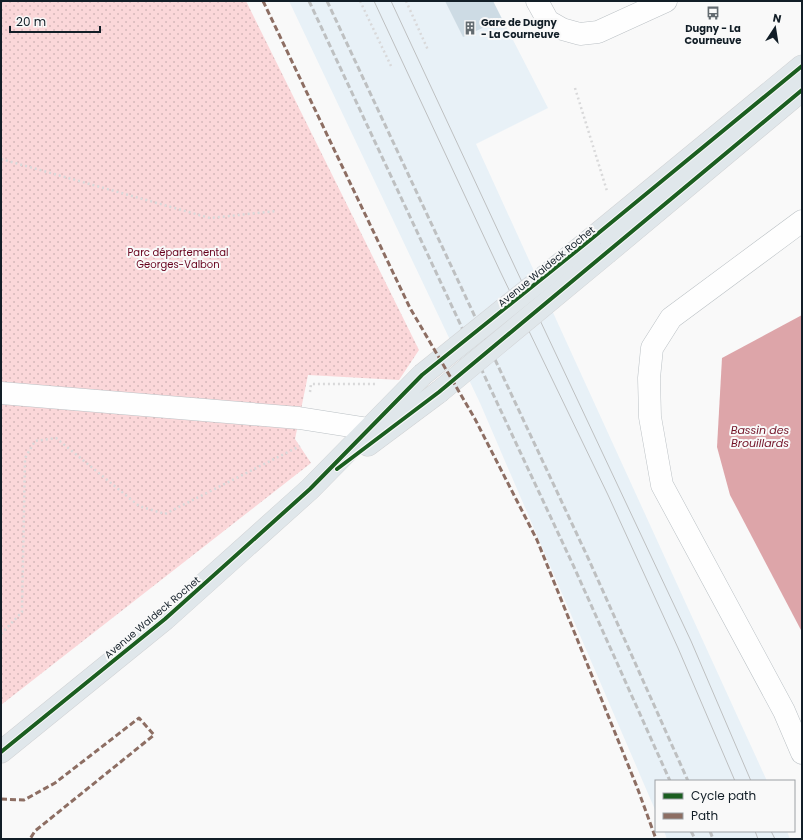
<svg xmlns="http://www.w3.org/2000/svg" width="803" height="840" viewBox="0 0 803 840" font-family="Poppins,sans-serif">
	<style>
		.built { fill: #e8f1f7 }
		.park { fill: url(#park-dots) }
		.water { fill: #dda5a9 }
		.building { fill: #cddbe4 }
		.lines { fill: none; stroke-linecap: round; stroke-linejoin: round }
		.minor-casing { stroke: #bbc1c5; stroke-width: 23 }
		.major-casing { stroke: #d2d4d6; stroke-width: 23 }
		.path { stroke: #d9d9da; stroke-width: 2.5; stroke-dasharray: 2 3; stroke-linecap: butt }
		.minor { stroke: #fefefe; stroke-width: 22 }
		.major { stroke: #e0e7eb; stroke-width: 22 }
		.tram { stroke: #bec0c1; stroke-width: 1 }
		.rail { stroke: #bec0c1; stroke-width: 3; stroke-dasharray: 6 3; stroke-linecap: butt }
		.major-bridge-casing { stroke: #d2d4d6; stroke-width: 23; stroke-linecap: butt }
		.major-bridge { stroke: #e0e7eb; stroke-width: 22 }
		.quiet { stroke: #8d6e63; stroke-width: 3; stroke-dasharray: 6 3; stroke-linecap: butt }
		.cycleway-casing { stroke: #f9f9f9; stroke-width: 6 }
		.cycleway { stroke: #1b5e20; stroke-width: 4 }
		.labels { text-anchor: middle; stroke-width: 4; stroke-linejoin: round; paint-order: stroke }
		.poi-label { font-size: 10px; font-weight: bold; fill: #121e27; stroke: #f9f9f9; text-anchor: start }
		.park-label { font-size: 10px; fill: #67021d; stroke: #f9f9f9 }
		.street-label { font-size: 10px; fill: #121e27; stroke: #f9f9f9 }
		.water-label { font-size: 11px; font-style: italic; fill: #721226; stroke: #f9f9f9 }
	</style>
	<defs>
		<pattern id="park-dots" width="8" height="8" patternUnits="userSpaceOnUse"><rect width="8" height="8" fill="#fbd7d9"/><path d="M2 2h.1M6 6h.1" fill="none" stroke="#d6b8ba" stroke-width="1.8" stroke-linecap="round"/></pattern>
	</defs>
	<rect width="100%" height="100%" fill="#f9f9f9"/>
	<!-- built -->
	<g class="built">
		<polygon points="289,1 493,1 548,108 476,144 767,781 656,781 656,812 480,403"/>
		<polygon points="664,831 787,831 790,839 667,839"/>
	</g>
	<!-- park -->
	<polygon class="park" points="1,1 246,1 419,350 399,380 308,375 295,439 311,463 1,705"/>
	<!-- water -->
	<polygon class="water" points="802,315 802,632 730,495 717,447 722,358"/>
	<!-- building -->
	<polygon class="building" points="445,1 493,1 502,19 463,37"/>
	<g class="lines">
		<!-- minor casing -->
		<g class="minor-casing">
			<g id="minor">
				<polyline points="537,1 548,21 562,29 580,34 598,32 666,1"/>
				<polyline points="802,221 671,318 652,348 649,378 650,417 662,485 784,711 802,753"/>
				<polyline points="1,393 299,418 369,429"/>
			</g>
		</g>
		<!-- major casing -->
		<g class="major-casing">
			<g id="major">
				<polyline points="590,240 802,66"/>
				<polyline points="608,252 802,90"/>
				<polyline points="368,445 439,392"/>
				<polyline points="1,752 165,619 310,489 422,375"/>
			</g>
		</g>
		<!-- path -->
		<g class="path">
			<polyline points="360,1 392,68"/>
			<polyline points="406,1 428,50"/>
			<polyline points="575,88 607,191"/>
			<polyline points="1,159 210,218 277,211"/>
			<polyline points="310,392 311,384 376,384"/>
			<polyline points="1,634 22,612 25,458 35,441 56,438 139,506 165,514 300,446"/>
		</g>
		<!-- minor -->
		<use href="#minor" class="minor"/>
		<!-- major -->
		<use href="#major" class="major"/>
		<!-- tram -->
		<g class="tram">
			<polyline points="374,1 500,271 608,495 678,648 735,781"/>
			<polyline points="391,1 514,265 691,641 751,781"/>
			<polyline points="755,831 758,839"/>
			<polyline points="771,831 775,839"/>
		</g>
		<!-- rail -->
		<g class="rail">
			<polyline points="309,1 574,567 670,781"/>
			<polyline points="327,1 589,560 688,781"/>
			<polyline points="691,831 695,839"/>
			<polyline points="710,831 713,839"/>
		</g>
		<!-- major-bridge casing -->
		<g class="major-bridge-casing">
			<g id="major-bridge">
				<polyline points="422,375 590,240"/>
				<polyline points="439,392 608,252"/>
			</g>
		</g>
		<!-- major-bridge -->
		<use href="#major-bridge" class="major-bridge"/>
		<!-- quiet -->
		<g class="quiet">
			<polyline points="263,1 410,308 475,419 537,540 637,787 656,839"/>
			<polyline points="1,799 24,800 55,783 139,718 154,735 35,831 30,839"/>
		</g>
		<!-- cycleway casing -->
		<g class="cycleway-casing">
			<g id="cycleway">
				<polyline points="337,469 439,392 802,90"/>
				<polyline points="1,752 165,619 310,489 422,375 590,240 802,66"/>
			</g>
		</g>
		<!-- cycleway -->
		<use href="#cycleway" class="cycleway"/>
	</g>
	<!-- icons -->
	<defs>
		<g id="bus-bare" transform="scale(1.08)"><path d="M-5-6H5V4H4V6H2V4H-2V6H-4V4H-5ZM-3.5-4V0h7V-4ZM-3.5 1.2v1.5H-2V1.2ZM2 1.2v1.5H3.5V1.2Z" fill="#636b70" stroke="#f9f9f9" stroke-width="2.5" paint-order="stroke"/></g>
		<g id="building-bare" transform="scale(1.08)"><path d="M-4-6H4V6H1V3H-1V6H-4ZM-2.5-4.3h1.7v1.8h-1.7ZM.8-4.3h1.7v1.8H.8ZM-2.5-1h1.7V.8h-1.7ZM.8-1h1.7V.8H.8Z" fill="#636b70" stroke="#f9f9f9" stroke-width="2.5" paint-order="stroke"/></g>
	</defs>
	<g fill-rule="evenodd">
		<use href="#bus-bare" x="713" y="13"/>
		<use href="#building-bare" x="470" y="28"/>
	</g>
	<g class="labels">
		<!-- poi labels -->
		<g class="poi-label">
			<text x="481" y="26">Gare de Dugny<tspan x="481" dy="12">- La Courneuve</tspan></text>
			<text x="713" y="32" text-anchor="middle">Dugny - La<tspan x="713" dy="12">Courneuve</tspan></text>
		</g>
		<!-- park labels -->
		<g class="park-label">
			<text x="178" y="256">Parc départemental<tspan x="178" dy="12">Georges-Valbon</tspan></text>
		</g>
		<!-- street labels -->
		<g class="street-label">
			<text transform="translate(546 266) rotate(-39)" y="4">Avenue Waldeck Rochet</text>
			<text transform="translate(152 617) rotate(-40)" y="4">Avenue Waldeck Rochet</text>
		</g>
		<!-- water labels -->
		<g class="water-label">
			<text x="760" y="434">Bassin des<tspan x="760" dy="13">Brouillards</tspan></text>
		</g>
	</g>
	<!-- border -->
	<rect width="803" height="840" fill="none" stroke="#121e27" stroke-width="4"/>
	<!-- legend -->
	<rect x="655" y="780" width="140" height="52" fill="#f9f9f9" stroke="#9da1a5"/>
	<rect x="663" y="793" width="20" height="6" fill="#1b5e20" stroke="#9da1a5"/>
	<text x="691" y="800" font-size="12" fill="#121e27">Cycle path</text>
	<rect x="663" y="813" width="20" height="6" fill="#8d6e63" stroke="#9da1a5"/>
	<text x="691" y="820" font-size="12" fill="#121e27">Path</text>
	<!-- north arrow -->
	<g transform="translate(775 28) rotate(12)" stroke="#f9f9f9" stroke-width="3" paint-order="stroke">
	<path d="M0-3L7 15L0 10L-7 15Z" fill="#121e27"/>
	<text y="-6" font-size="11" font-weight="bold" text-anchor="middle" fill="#121e27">N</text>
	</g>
	<!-- scale -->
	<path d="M10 26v6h90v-6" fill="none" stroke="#121e27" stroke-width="2"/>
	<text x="16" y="26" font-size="12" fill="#121e27" stroke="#f9f9f9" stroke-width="3" paint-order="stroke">20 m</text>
</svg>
